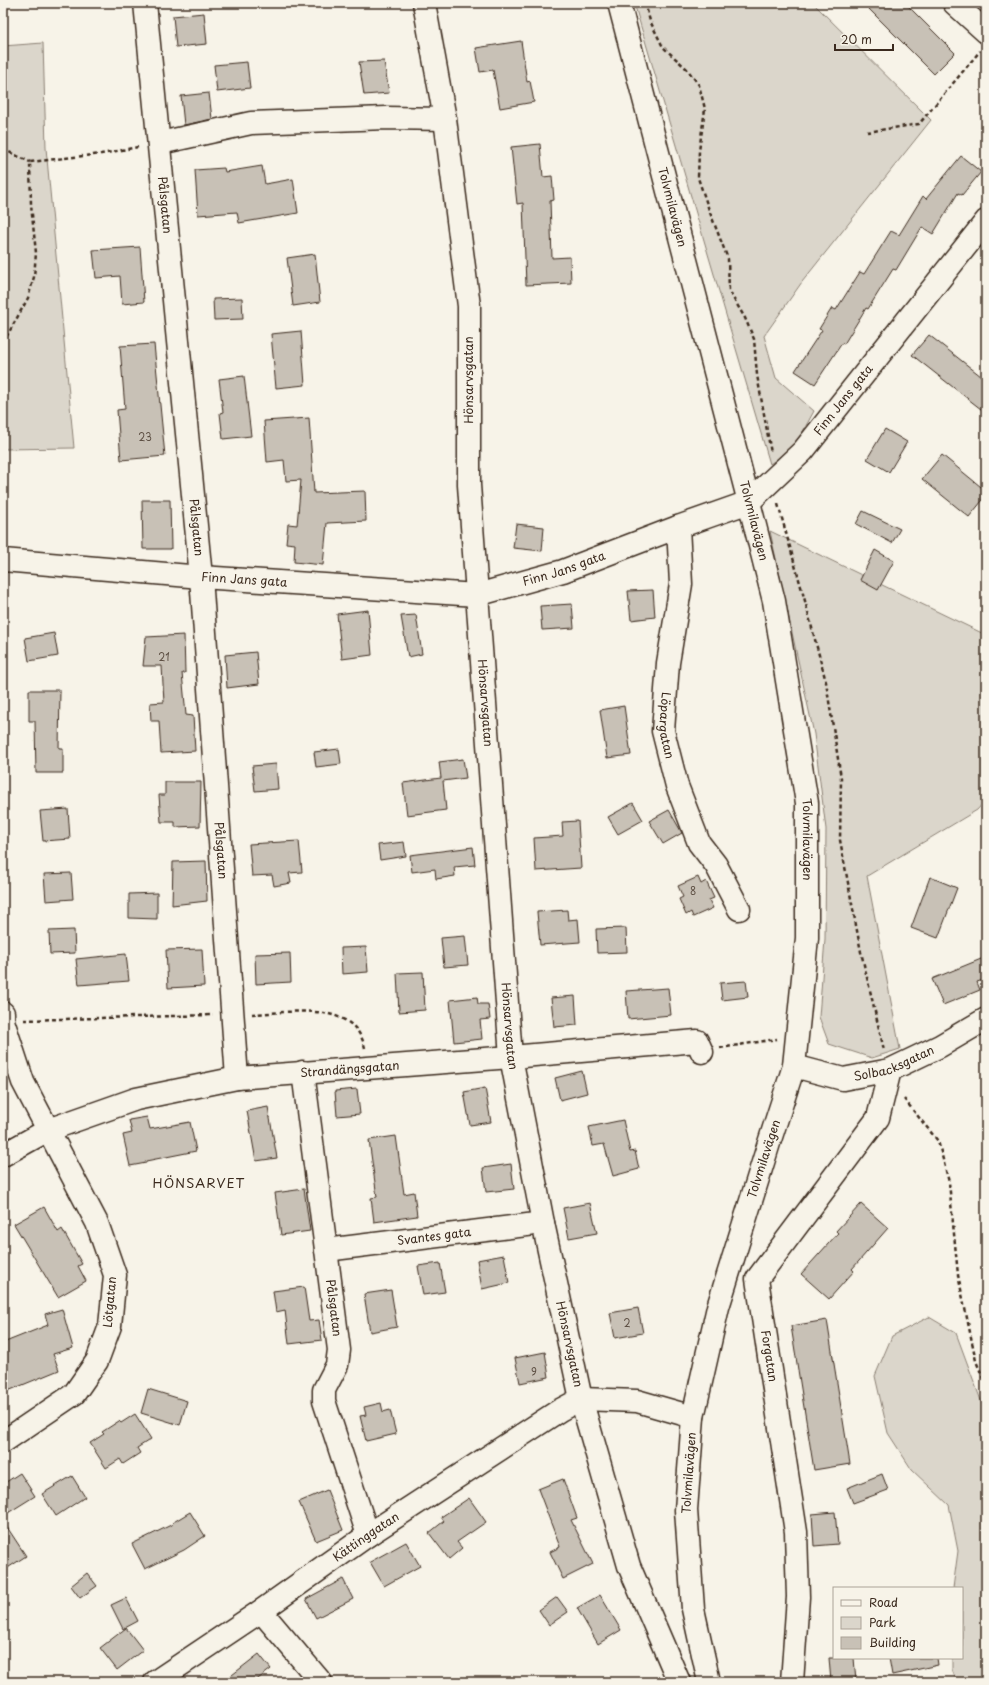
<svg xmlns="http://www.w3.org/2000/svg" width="989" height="1685" viewBox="0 0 989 1685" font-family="'Playpen Sans',sans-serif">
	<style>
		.green { fill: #dbd6cb; stroke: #8b8074 }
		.building { fill: #c8c1b6; stroke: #3b2a1e }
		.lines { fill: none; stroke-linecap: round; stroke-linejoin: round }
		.street-casing { stroke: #3b2a1e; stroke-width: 25 }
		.secondary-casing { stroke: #3b2a1e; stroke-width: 25 }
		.path { stroke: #3b2a1e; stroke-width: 2.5; stroke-dasharray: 4 3; stroke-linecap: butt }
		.street { stroke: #f7f3e8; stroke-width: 22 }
		.secondary { stroke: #f7f3e8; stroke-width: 22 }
		.labels { text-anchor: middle; stroke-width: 3; stroke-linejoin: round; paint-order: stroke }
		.number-label { font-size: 10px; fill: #5e5044 }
		.street-label { font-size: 12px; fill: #3b2a1e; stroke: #f7f3e8 }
		.neighbourhood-label { font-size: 13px; letter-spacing: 1px; fill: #3b2a1e; stroke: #f7f3e8 }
	</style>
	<rect width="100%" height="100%" fill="#f7f3e8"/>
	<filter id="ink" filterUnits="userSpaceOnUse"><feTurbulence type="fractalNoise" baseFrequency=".025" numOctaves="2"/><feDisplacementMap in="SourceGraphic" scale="8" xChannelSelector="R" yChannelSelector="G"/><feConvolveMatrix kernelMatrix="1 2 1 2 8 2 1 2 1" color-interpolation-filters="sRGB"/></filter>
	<g filter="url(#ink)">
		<!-- green -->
		<g class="green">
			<polygon points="634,3 813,3 931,120 802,282 764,336 776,378 814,411 795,446 770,464"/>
			<polygon points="43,43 46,148 74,448 3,449 3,46"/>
			<polygon points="770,531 986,635 986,800 977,810 867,876 900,1049 872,1058 829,1044 819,1017 825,939 826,829 814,734"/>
			<polygon points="929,1317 956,1333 986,1414 986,1682 957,1682 952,1670 952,1658 962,1658 962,1588 953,1588 958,1551 949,1505 912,1470 888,1433 875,1376 892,1336"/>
		</g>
		<!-- building -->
		<g class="building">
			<polygon points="863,3 905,3 955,53 934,74"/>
			<polygon points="204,13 207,44 176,47 173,16"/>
			<polygon points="521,41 527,82 530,81 534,102 500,108 493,70 480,72 476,48"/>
			<polygon points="384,61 389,93 364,95 359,62"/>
			<polygon points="247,62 250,88 217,92 214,65"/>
			<polygon points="209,93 212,119 184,125 181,96"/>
			<polygon points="540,144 543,177 552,176 554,200 550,201 552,258 570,257 571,283 526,285 523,203 517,204 511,147"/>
			<polygon points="961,156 981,172 962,195 958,193 933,234 922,227 896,270 893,269 868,309 866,308 844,344 842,343 815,384 795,371 822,330 819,329 832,308 836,310 860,272 864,274 891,231 899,235 923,196 926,199"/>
			<polygon points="262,166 265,184 293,179 298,213 239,223 237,212 198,215 195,170 224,168 225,172"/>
			<polygon points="140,247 144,302 122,304 120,276 96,278 93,250"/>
			<polygon points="315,254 320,302 293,306 287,258"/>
			<polygon points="242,298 243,319 214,320 213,299"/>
			<polygon points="301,331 305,385 276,388 271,334"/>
			<polygon points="929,335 986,380 986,413 912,355"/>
			<polygon points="154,344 165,456 121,460 117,410 125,409 120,346"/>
			<polygon points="244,376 251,436 223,439 220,413 223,412 219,379"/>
			<polygon points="309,418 314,493 365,491 366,521 327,523 323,565 294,562 295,544 286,543 288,524 297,525 301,480 286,481 284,460 267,462 264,421"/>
			<polygon points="885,429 907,442 889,472 867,459"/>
			<polygon points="942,455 986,491 986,496 969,517 922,479"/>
			<polygon points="142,500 170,500 171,549 143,549"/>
			<polygon points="863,511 900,529 892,543 856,524"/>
			<polygon points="516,524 544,527 542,551 513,548"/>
			<polygon points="875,550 894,561 878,590 860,580"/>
			<polygon points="653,590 655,617 631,620 628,591"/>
			<polygon points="572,604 574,628 542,630 540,606"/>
			<polygon points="368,610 372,655 342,659 337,614"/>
			<polygon points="416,615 422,654 408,657 401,616"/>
			<polygon points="54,633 58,656 29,661 25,638"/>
			<polygon points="184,635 185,673 182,673 186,715 193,716 195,751 161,753 159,721 151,721 150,703 164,702 162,666 143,666 146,637"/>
			<polygon points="256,652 259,684 227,688 225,655"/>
			<polygon points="29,690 60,690 59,748 63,748 63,773 36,773 35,721 29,721"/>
			<polygon points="624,706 631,755 607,758 600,710"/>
			<polygon points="339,749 341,764 316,767 314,752"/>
			<polygon points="463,759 466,778 443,781 446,810 407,815 403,783 441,778 439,762"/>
			<polygon points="276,764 278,789 255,791 252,766"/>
			<polygon points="165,782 201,782 200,826 175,827 175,822 161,822 159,795 165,795"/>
			<polygon points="633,803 643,820 618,834 608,817"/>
			<polygon points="68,809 70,839 43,841 40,811"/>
			<polygon points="669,810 682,833 663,844 649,821"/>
			<polygon points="578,821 581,868 536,871 534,838 563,836 562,822"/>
			<polygon points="299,841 302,872 289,873 291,883 274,886 272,875 252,876 249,844"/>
			<polygon points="404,842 406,856 380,860 378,845"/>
			<polygon points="473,847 475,865 454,867 455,876 436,879 435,869 412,872 410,855"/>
			<polygon points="206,861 207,901 172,905 173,862"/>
			<polygon points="71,873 73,899 46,901 44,874"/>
			<polygon points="698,877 701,884 706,881 714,898 709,900 713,908 693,917 691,912 686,915 679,899 683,897 678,886"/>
			<polygon points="930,877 957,888 938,938 911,928"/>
			<polygon points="157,893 157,919 129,918 129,894"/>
			<polygon points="567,910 568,920 578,919 580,942 540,945 537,912"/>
			<polygon points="626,928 627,952 597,953 596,929"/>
			<polygon points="74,930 75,953 50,954 49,931"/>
			<polygon points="465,936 468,965 444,967 441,938"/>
			<polygon points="366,947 368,972 342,974 341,948"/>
			<polygon points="202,949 204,986 168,988 166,950"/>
			<polygon points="290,953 291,982 256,984 255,954"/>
			<polygon points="126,954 129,981 79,985 76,959"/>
			<polygon points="986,957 986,979 977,982 980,990 943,1005 932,979"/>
			<polygon points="423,972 425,1010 399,1012 397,973"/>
			<polygon points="746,981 748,997 722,1000 720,983"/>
			<polygon points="668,988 671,1015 628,1019 626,991"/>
			<polygon points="575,996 577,1025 554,1027 551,998"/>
			<polygon points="477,997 478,1004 488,1004 490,1019 480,1020 482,1039 454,1042 450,1000"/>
			<polygon points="582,1071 587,1093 560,1100 555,1078"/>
			<polygon points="485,1088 491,1122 470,1125 464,1092"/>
			<polygon points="357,1089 360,1114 337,1116 335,1091"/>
			<polygon points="268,1107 277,1158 256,1161 247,1111"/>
			<polygon points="147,1117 150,1129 190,1122 196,1151 146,1161 146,1163 130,1166 123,1135 132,1133 129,1120"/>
			<polygon points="623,1120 630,1152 635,1151 639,1169 613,1176 604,1144 593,1146 589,1127"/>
			<polygon points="396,1136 404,1194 414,1192 417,1216 374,1222 371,1198 377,1197 369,1140"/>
			<polygon points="511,1164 514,1189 486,1192 483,1168"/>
			<polygon points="304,1189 310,1231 281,1235 275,1193"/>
			<polygon points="590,1203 597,1233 569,1238 563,1208"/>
			<polygon points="861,1204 888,1228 852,1269 854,1271 829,1299 801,1274 838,1233 836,1231"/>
			<polygon points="44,1207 58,1232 62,1229 82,1264 78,1266 86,1281 58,1297 14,1224"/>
			<polygon points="504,1255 509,1283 482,1289 477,1260"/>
			<polygon points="440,1263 445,1292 423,1295 418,1266"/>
			<polygon points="304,1287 309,1321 319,1320 322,1340 289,1344 285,1310 276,1312 273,1291"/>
			<polygon points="391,1290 397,1327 370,1332 364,1294"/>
			<polygon points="638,1308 643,1333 615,1338 610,1313"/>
			<polygon points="62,1309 73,1348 53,1354 59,1370 3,1393 3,1343 48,1325 45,1314"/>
			<polygon points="827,1320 850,1464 814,1470 791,1326"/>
			<polygon points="545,1352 549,1377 520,1383 515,1358"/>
			<polygon points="148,1389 187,1401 180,1425 141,1413"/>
			<polygon points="381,1403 383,1412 390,1410 396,1434 366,1441 360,1416 366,1415 364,1407"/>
			<polygon points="135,1414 151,1439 137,1448 140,1453 123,1464 120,1459 106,1468 90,1443 104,1434 102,1432 119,1421 121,1423"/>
			<polygon points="20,1473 35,1496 3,1516 3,1484"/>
			<polygon points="882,1474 888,1490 853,1503 847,1488"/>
			<polygon points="72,1476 85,1497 56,1516 42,1494"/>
			<polygon points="563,1479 577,1518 571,1520 593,1564 563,1579 550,1552 560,1547 538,1489"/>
			<polygon points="327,1490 343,1530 316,1541 299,1502"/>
			<polygon points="469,1498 486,1522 457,1542 462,1548 449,1559 429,1533 444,1521 441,1517"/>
			<polygon points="190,1512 205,1536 184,1550 145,1569 132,1544 173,1524 172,1523"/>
			<polygon points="835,1512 838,1544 814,1546 812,1514"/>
			<polygon points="3,1521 26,1556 3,1571"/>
			<polygon points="406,1542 420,1566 384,1586 370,1562"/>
			<polygon points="87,1573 97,1586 80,1598 71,1586"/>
			<polygon points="343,1579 353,1599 316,1618 306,1599"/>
			<polygon points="600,1595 621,1630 598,1644 577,1608"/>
			<polygon points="557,1597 568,1612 549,1625 539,1610"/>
			<polygon points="126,1598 138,1621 123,1629 111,1605"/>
			<polygon points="126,1628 143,1650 117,1670 100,1648"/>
			<polygon points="259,1654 271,1669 254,1682 223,1682"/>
			<polygon points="829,1658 854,1658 856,1682 831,1682"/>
			<polygon points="889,1658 937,1658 938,1665 892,1675"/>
		</g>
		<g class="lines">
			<!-- street casing -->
			<g class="street-casing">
				<g id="street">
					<path id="s1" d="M145,3L201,577L237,1078"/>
					<path id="s2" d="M424,3L445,119L469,306V485L511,1057L543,1223L581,1399L629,1566L679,1682"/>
					<polyline points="954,3 986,32"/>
					<polyline points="160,143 251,123 386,118 445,119"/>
					<path id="s3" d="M678,527L681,584L668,663L663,731L677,786L699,843L716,865L739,909"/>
					<path id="s4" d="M3,560L201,577L477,595L563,571L678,527L749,502L803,451L986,221"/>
					<polyline points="3,1013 3,1021 23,1082 97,1223 115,1275 110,1326 97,1361 74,1394 3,1442"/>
					<path id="s5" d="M794,1066L843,1079L890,1070L940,1046L986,1019"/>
					<path id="s6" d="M303,1072L339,1350L337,1365L324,1390V1401L368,1535"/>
					<path id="s7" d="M3,1155L48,1130L136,1099L237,1078L511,1057L697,1041L702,1052"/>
					<path id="s8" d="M326,1250L543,1223"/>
					<polyline points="261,1611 321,1682"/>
					<path id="s9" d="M155,1682L261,1611L368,1535L560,1410L581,1399L637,1401L693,1417"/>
					<polyline points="792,1682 798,1597 796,1532 757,1279 878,1118 890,1070"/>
				</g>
			</g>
			<!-- secondary casing -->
			<g class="secondary-casing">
				<g id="secondary">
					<path id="s10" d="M619,3L749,502L774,601L807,803V938L794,1066L769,1143L718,1307L693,1417L686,1510L693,1609L709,1682"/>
				</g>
			</g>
			<!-- path -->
			<g class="path">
				<polyline points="645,3 650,21 663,47 687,69 699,85 705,109 699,151 698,178 709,210 728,259 729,291 745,318 754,339 757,375 771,453"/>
				<polyline points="867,132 919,124 980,51"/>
				<polyline points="3,149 30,162"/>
				<polyline points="3,343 28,298 34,277 36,253 31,205 30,162 101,154 138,147"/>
				<polyline points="778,504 805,601 826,682 841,778 840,840 861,952 884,1050"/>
				<path d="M252,1014C289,1013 354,999 365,1048"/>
				<polyline points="24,1020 213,1015"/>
				<polyline points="720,1048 777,1039"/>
				<polyline points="904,1099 938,1141 949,1182 958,1275 976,1361 986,1385"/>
			</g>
			<!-- street -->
			<use href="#street" class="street"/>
			<!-- secondary -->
			<use href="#secondary" class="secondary"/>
		</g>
	</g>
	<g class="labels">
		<!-- number labels -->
		<g class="number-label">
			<text x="145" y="441">23</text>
			<text x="164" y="661">21</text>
			<text x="693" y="895">8</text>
			<text x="627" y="1327">2</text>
			<text x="534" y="1376">9</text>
		</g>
		<!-- street labels -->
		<g class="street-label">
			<text dy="4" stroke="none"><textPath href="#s1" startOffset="203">Pålsgatan</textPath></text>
			<text dy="4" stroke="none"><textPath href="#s10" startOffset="211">Tolvmilavägen</textPath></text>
			<text transform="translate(469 380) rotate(-90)" y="4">Hönsarvsgatan</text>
			<text dy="4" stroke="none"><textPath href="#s4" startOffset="902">Finn Jans gata</textPath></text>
			<text dy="4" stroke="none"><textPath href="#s10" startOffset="535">Tolvmilavägen</textPath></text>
			<text dy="4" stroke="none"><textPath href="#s1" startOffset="527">Pålsgatan</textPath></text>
			<text dy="4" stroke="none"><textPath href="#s4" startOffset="566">Finn Jans gata</textPath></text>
			<text dy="4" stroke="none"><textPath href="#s4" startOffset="242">Finn Jans gata</textPath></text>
			<text dy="4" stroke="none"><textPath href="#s2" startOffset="704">Hönsarvsgatan</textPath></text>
			<text dy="4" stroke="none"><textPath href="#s3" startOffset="200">Löpargatan</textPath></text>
			<text dy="4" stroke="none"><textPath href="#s10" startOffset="859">Tolvmilavägen</textPath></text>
			<text dy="4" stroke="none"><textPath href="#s1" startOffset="851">Pålsgatan</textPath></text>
			<text dy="4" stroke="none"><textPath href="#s2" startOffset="1028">Hönsarvsgatan</textPath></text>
			<text dy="4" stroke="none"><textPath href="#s5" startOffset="104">Solbacksgatan</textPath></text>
			<text dy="4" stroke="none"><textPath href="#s7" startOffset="361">Strandängsgatan</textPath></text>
			<text transform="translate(764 1159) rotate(-72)" y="4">Tolvmilavägen</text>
			<text dy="4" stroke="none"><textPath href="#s8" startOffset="109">Svantes gata</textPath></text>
			<text transform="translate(110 1302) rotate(-85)" y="4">Lötgatan</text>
			<text dy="4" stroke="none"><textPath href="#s6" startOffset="238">Pålsgatan</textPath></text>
			<text dy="4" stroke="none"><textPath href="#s2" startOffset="1352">Hönsarvsgatan</textPath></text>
			<text transform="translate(769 1356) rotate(81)" y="4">Forgatan</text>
			<text transform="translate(689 1473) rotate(-86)" y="4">Tolvmilavägen</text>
			<text dy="4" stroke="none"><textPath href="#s9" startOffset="256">Kättinggatan</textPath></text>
		</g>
		<!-- neighbourhood labels -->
		<g class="neighbourhood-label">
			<text x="199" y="1188">HÖNSARVET</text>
		</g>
	</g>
	<!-- margin -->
	<rect width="989" height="1685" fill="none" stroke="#f7f3e8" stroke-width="16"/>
	<rect x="8" y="8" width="973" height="1669" fill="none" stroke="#3b2a1e" stroke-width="1.5" filter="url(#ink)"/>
	<!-- legend -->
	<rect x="833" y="1587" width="130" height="72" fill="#f7f3e8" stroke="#aca397"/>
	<rect x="841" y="1600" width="20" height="6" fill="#f7f3e8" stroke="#aca397"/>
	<text x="869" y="1607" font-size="12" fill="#3b2a1e">Road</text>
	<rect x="841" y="1617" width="20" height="12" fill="#dbd6cb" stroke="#aca397"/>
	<text x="869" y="1627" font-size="12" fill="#3b2a1e">Park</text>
	<rect x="841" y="1637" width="20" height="12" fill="#c8c1b6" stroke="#aca397"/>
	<text x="869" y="1647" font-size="12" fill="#3b2a1e">Building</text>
	<!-- scale -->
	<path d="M835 44v6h58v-6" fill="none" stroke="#3b2a1e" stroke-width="2"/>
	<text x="841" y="44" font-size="12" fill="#3b2a1e" stroke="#f7f3e8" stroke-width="3" paint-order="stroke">20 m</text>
</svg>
